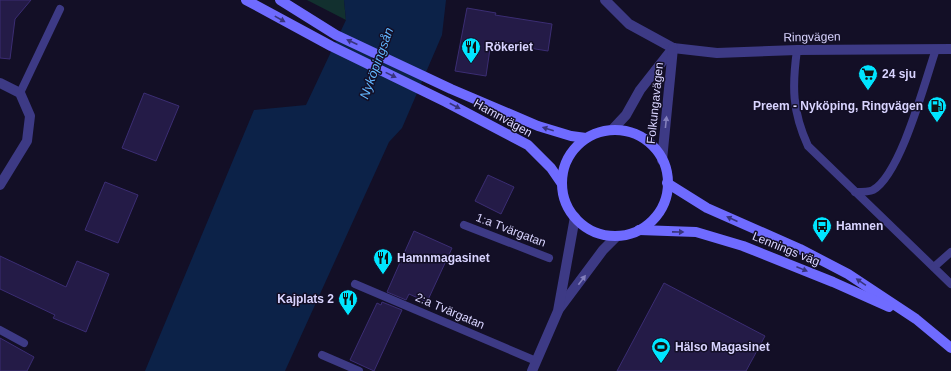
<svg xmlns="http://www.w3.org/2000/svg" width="951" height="371" viewBox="0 0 951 371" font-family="Helvetica,sans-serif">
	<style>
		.green { fill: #12302f }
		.water { fill: #0c2248 }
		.building { fill: #241b47; stroke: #3b2d73 }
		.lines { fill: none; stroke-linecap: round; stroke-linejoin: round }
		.service { stroke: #3d3a85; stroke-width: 8 }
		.minor { stroke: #3d3a85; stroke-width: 10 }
		.tertiary { stroke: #3d3a85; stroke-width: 10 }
		.secondary { stroke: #6f6bff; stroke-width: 10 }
		.oneway { fill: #38347d }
		.oneway2 { fill: #837fbc }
		.labels { text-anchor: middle; stroke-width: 3; stroke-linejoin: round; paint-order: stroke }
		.street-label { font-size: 12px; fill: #d9d4ff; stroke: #130f26 }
		.poi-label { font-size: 12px; font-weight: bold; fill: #d9d4ff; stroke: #130f26; text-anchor: start }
		.water-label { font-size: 13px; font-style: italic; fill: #62b6ff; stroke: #130f26 }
	</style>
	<rect width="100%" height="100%" fill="#130f26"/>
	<!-- green -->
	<polygon class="green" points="307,0 344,0 346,20"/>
	<!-- water -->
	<polygon class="water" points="344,0 446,0 442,35 402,128 389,142 285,371 145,371 254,110 306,105 346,20"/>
	<!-- building -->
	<g class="building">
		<polygon points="0,0 31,0 15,19 10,59 0,58"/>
		<polygon points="467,8 496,13 495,15 552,24 548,51 491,42 486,76 455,71"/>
		<polygon points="144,93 179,106 156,161 122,148"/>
		<polygon points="488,175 514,187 501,214 475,201"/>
		<polygon points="105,182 138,195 118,243 85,230"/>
		<polygon points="414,231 452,248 427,302 409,294 406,300 387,292"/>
		<polygon points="0,256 66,287 77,261 109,274 86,332 53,318 55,315 0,289"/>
		<polygon points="664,283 765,336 746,371 617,371"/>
		<polygon points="382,302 402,310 374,371 350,360 377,303 381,305"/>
		<polygon points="0,338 34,357 27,371 0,371"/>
	</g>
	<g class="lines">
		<!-- service -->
		<g class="service">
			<path d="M797,50C792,86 792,111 808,146L951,284"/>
			<polyline points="20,93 60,9"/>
			<path d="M855,192C860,192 869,192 873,190C901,174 925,81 936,49"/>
			<polyline points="464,225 549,258"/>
			<polyline points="934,267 951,252"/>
			<polyline points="355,284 536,361"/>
			<polyline points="0,330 24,343"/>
			<polyline points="322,355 359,371"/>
		</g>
		<!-- minor -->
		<g class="minor">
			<polyline points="605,0 629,24 673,48"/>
			<polyline points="0,83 20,93 30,116 27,141 0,185"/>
			<polyline points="559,309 603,250 617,236"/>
			<polyline points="532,371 558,311 575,217"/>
		</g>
		<!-- tertiary -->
		<g class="tertiary">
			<polyline points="673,48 717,53 797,50 951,49"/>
			<polyline points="612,130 626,115 640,90 673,48"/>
			<polyline points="662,160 673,48"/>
		</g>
		<!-- secondary -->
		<g class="secondary">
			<polyline points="246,0 331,46 446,102 528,145 551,168 562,184"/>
			<polyline points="280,0 336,35 451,89 538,126 571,136 586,138"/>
			<circle cx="615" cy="183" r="53"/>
			<polyline points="667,183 707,208 800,249 848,274 916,319 951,348"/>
			<polyline points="639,230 696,232 743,246 833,282 889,307"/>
		</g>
	</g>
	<!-- one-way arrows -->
	<defs><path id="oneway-solid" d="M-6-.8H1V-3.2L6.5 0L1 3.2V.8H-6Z"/></defs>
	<g class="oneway">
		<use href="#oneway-solid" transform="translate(280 19) rotate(29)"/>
		<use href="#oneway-solid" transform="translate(352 42) rotate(-155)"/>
		<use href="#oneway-solid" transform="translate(391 75) rotate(26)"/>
		<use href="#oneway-solid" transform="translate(455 106) rotate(28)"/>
		<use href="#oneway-solid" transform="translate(548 129) rotate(-163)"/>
		<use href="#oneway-solid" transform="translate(732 219) rotate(-156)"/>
		<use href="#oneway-solid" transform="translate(678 232) rotate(1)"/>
		<use href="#oneway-solid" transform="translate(802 269) rotate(22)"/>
		<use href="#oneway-solid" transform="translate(861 282) rotate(-146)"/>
	</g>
	<g class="oneway2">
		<use href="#oneway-solid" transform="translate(666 122) rotate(-84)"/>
		<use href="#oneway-solid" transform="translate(582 280) rotate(-53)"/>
	</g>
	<!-- icons -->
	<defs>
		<g id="restaurant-pin" transform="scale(1)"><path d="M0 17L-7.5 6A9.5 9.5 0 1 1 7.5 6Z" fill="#00e5ff" stroke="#130f26"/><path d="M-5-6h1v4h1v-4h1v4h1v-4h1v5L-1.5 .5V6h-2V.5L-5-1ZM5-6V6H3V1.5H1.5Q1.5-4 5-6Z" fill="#111"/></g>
		<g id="supermarket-pin" transform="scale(1)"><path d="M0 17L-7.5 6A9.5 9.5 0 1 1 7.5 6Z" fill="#00e5ff" stroke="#130f26"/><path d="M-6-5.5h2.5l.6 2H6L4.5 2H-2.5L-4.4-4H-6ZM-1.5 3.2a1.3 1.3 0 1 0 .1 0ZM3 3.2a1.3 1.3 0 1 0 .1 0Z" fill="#111"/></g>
		<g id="fuel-pin" transform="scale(1)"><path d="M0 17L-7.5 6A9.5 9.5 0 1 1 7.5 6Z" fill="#00e5ff" stroke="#130f26"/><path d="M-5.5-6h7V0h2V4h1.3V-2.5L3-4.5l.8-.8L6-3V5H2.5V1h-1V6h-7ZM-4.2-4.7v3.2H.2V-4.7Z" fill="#111"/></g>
		<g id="bus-pin" transform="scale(1)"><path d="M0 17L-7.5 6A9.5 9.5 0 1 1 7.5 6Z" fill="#00e5ff" stroke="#130f26"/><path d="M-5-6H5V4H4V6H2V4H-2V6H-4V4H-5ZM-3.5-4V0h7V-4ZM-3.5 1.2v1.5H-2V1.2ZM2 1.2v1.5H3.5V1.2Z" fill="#111"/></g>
		<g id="stadium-pin" transform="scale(1)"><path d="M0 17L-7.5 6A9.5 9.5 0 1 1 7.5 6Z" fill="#00e5ff" stroke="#130f26"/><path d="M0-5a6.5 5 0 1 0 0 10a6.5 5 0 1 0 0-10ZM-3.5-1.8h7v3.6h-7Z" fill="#111"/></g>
	</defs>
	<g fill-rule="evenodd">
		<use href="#restaurant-pin" x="471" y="47"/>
		<use href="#supermarket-pin" x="868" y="74"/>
		<use href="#fuel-pin" x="937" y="106"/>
		<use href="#bus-pin" x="822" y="226"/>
		<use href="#restaurant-pin" x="383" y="258"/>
		<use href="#restaurant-pin" x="348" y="299"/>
		<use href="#stadium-pin" x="661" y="347"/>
	</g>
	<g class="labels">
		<!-- street labels -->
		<g class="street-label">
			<text transform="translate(812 37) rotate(-1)" y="4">Ringvägen</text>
			<text transform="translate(655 103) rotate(-84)" y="4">Folkungavägen</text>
			<text transform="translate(503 118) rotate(29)" y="4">Hamnvägen</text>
			<text transform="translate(511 230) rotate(21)" y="4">1:a Tvärgatan</text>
			<text transform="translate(786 249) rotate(22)" y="4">Lennings väg</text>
			<text transform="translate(450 311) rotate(23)" y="4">2:a Tvärgatan</text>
		</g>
		<!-- poi labels -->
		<g class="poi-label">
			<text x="485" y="51">Rökeriet</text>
			<text x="882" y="78">24 sju</text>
			<text x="923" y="110" text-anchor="end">Preem - Nyköping, Ringvägen</text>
			<text x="836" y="230">Hamnen</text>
			<text x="397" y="262">Hamnmagasinet</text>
			<text x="334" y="303" text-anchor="end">Kajplats 2</text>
			<text x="675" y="351">Hälso Magasinet</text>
		</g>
		<!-- water labels -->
		<g class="water-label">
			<text transform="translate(376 63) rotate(-70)" y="5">Nyköpingsån</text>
		</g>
	</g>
</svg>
